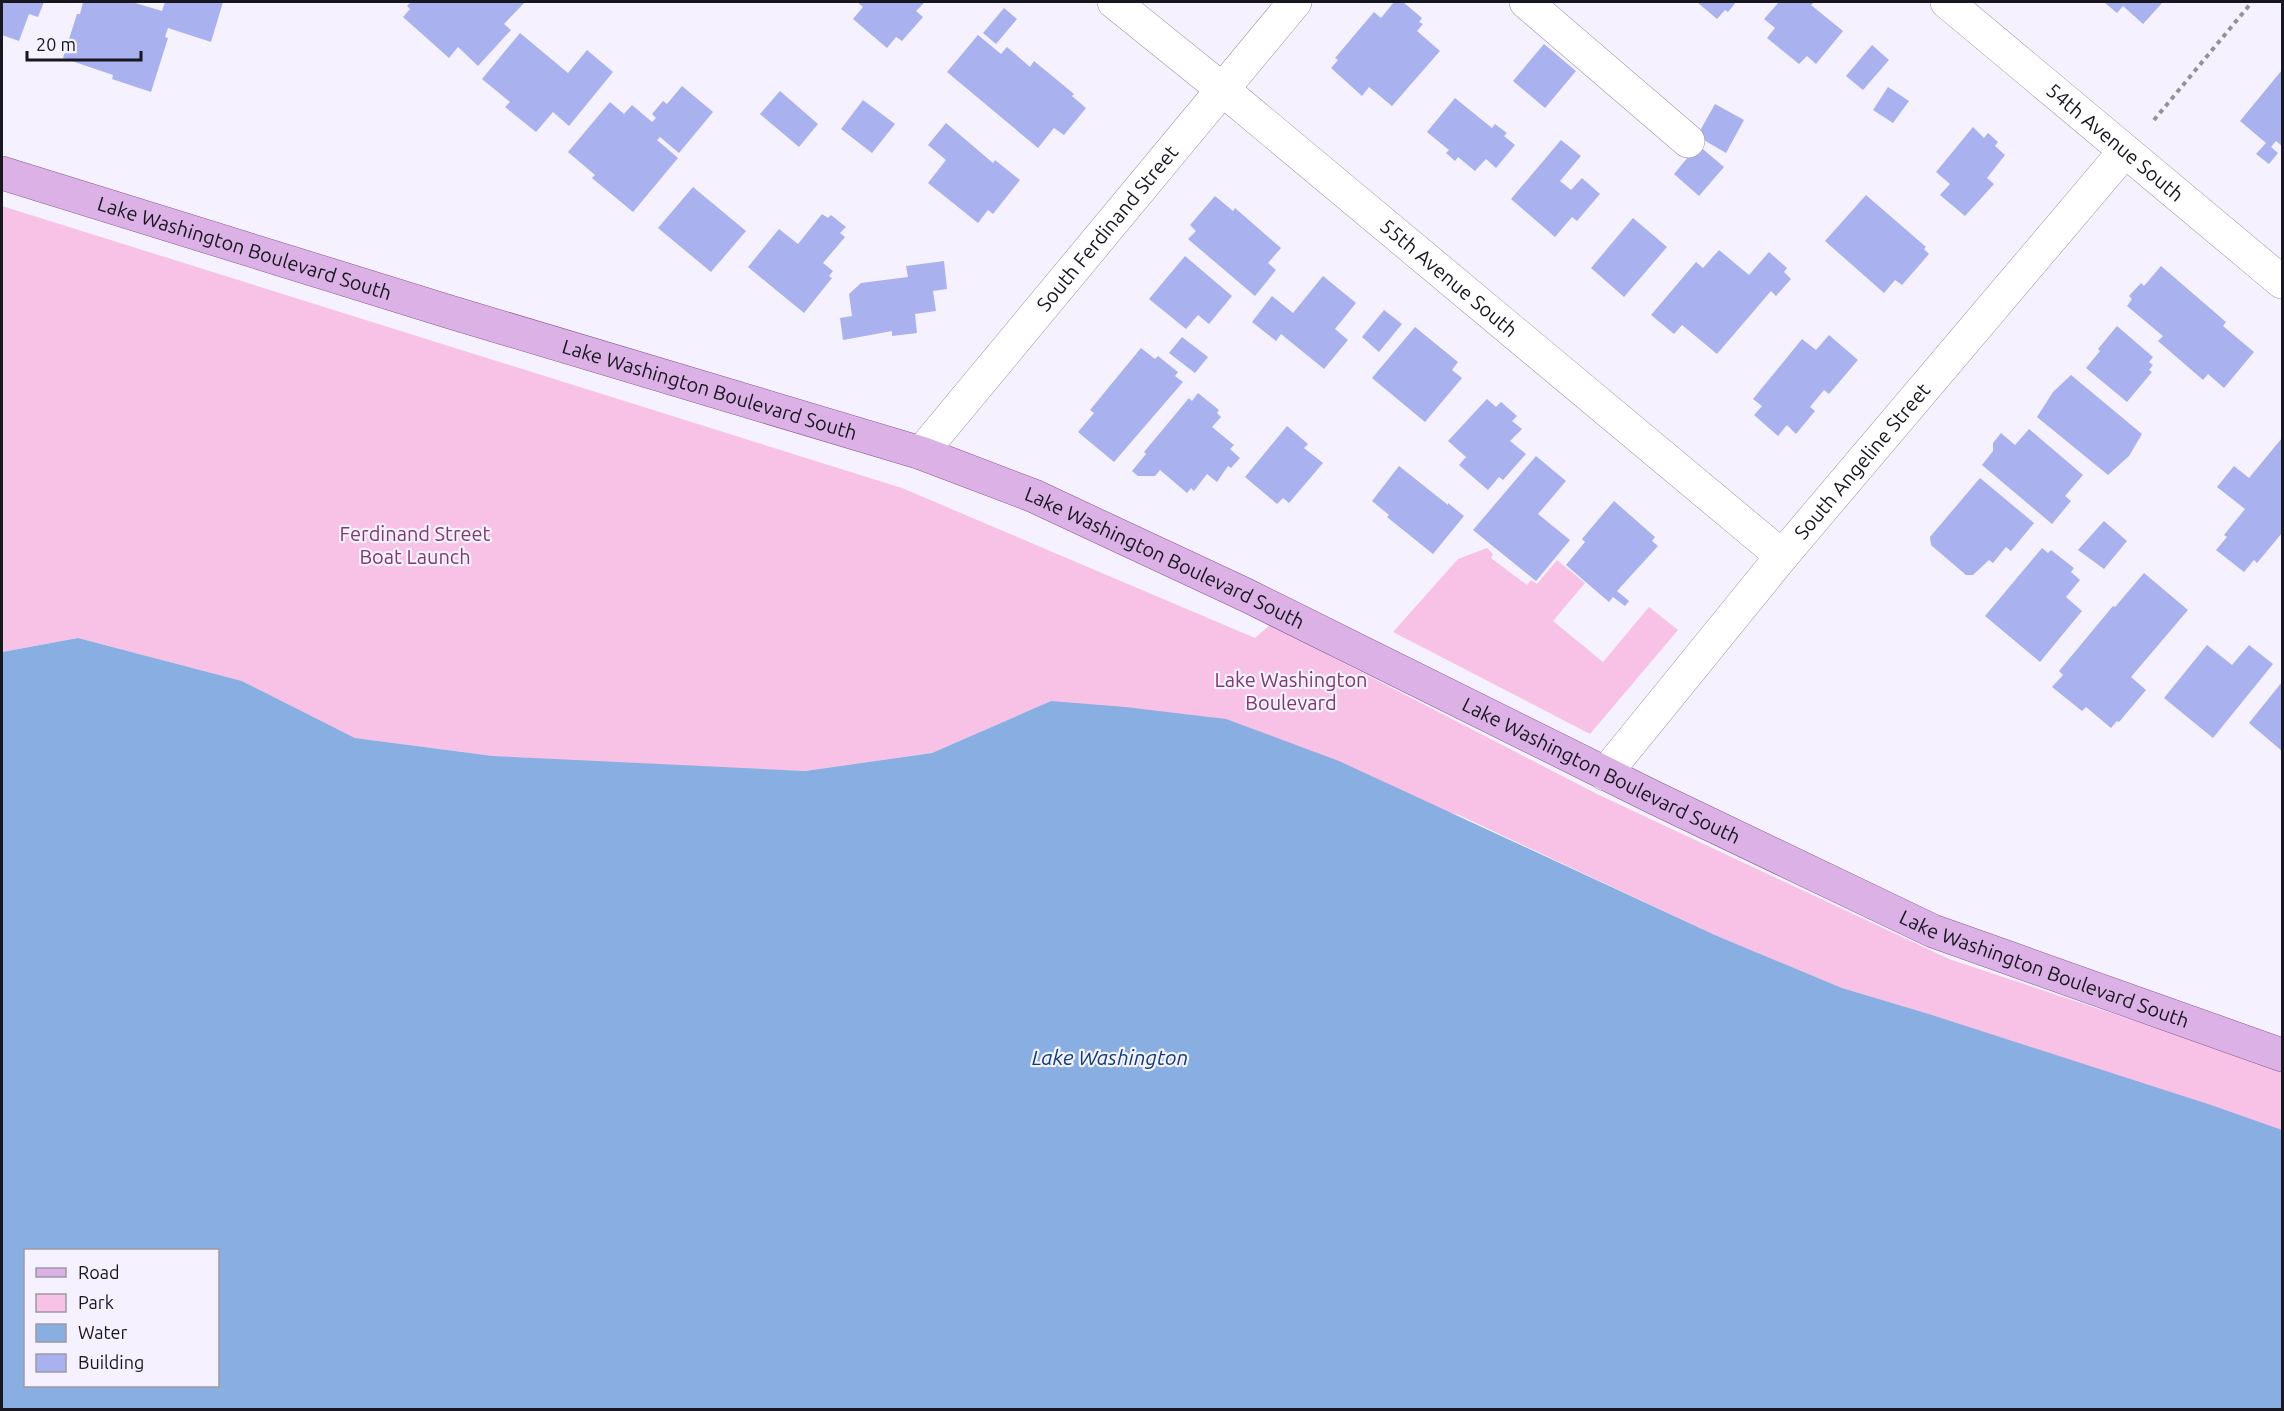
<svg xmlns="http://www.w3.org/2000/svg" width="2284" height="1411" viewBox="0 0 2284 1411" font-family="Ubuntu,sans-serif">
	<style>
		.green { fill: #f7c2e5 }
		.water { fill: #88aee2; fill-rule: evenodd }
		.building { fill: #a9b2ee }
		.lines { fill: none; stroke-linecap: round; stroke-linejoin: round }
		.minor-casing { stroke: #9a94aa; stroke-width: 34 }
		.major-casing { stroke: #875996; stroke-width: 34 }
		.path { stroke: #94919c; stroke-width: 4; stroke-dasharray: 4.5 4.5; stroke-linecap: butt }
		.minor { stroke: #fff; stroke-width: 33 }
		.major { stroke: #dbb1e6; stroke-width: 33 }
		.labels { text-anchor: middle; stroke-width: 4.5; stroke-linejoin: round; paint-order: stroke }
		.street-label { font-size: 20px; fill: #18161e; stroke: #f5f1ff }
		.park-label { font-size: 20px; fill: #7f396b; stroke: #f5f1ff }
		.water-label { font-size: 21px; font-style: italic; fill: #0a3d7a; stroke: #f5f1ff }
	</style>
	<rect width="100%" height="100%" fill="#f5f1ff"/>
	<!-- green -->
	<g class="green">
		<polygon points="2,206 902,488 1255,638 1270,625 1597,794 1949,959 2282,1070 2282,1131 1929,1014 1842,988 1715,935 1459,815 1051,701 932,753 805,771 650,765 493,756 355,738 242,681 78,638 2,652"/>
		<polygon points="1487,548 1493,554 1491,558 1527,585 1531,580 1537,584 1557,560 1585,583 1553,621 1603,662 1649,607 1678,630 1590,734 1393,632 1458,559"/>
	</g>
	<!-- water -->
	<path class="water" d="M78,638L242,681L355,738L493,756L805,771L932,753L1051,701L1125,707L1226,719L1339,761L1715,935L1842,988L1929,1014L2211,1105L2282,1130V1409H2V652ZM26,1250H218V1386H26Z"/>
	<!-- building -->
	<g class="building">
		<polygon points="2,2 44,2 38,17 29,14 19,41 2,35"/>
		<polygon points="83,2 132,2 162,11 165,2 223,2 211,42 168,28 165,37 168,38 151,92 112,79 113,75 63,58 77,14 80,14"/>
		<polygon points="411,2 525,2 504,24 511,30 478,66 458,47 449,58 403,17 410,9 407,6"/>
		<polygon points="857,2 925,2 916,11 923,17 902,41 896,37 887,48 853,19 863,7"/>
		<polygon points="1394,2 1403,2 1422,18 1419,22 1423,24 1417,31 1440,51 1392,106 1369,87 1362,96 1331,68 1338,60 1335,58 1374,12 1381,18"/>
		<polygon points="1697,2 1736,2 1728,12 1725,10 1717,19"/>
		<polygon points="1779,2 1814,2 1811,5 1843,31 1816,64 1807,56 1799,64 1767,38 1775,28 1764,19"/>
		<polygon points="2104,2 2163,2 2143,24 2123,6 2117,13"/>
		<polygon points="1004,8 1017,19 996,44 983,33"/>
		<polygon points="520,33 568,73 587,50 613,72 569,126 553,112 536,132 505,107 510,102 482,79"/>
		<polygon points="978,35 1001,54 1007,47 1030,67 1034,61 1074,94 1072,96 1086,108 1064,135 1054,128 1038,148 947,72"/>
		<polygon points="1544,44 1576,71 1545,108 1513,81"/>
		<polygon points="1872,45 1889,60 1863,90 1846,76"/>
		<polygon points="2282,70 2282,146 2276,141 2271,147 2278,153 2269,164 2256,154 2266,143 2240,121"/>
		<polygon points="682,86 713,112 679,153 660,137 657,140 678,158 633,212 592,178 595,175 568,152 610,102 624,114 632,105 652,122 656,118 652,114 663,101 667,104"/>
		<polygon points="1888,87 1909,101 1893,123 1873,110"/>
		<polygon points="780,91 818,124 799,147 760,114"/>
		<polygon points="1455,98 1492,128 1495,124 1507,133 1504,136 1515,145 1496,168 1486,159 1475,171 1458,157 1455,161 1446,153 1449,150 1427,132"/>
		<polygon points="863,100 895,124 872,153 841,129"/>
		<polygon points="1715,104 1744,120 1726,153 1697,136"/>
		<polygon points="946,123 993,163 995,160 1020,180 993,214 988,210 978,223 928,183 946,160 928,145"/>
		<polygon points="1973,127 1984,138 1988,133 1998,142 1995,146 2005,155 1987,178 1994,184 1965,216 1940,195 1950,184 1936,172"/>
		<polygon points="1561,140 1581,156 1560,181 1571,190 1582,178 1600,194 1577,221 1572,217 1555,237 1511,199"/>
		<polygon points="1698,145 1724,167 1699,196 1674,174"/>
		<polygon points="693,187 746,231 711,272 658,228"/>
		<polygon points="1866,195 1926,247 1924,249 1929,254 1902,285 1895,280 1884,293 1825,241"/>
		<polygon points="1215,196 1233,211 1235,208 1281,248 1268,263 1276,270 1255,296 1188,239 1196,231 1190,225"/>
		<polygon points="822,214 828,218 831,215 846,227 840,233 845,237 823,263 833,271 829,276 832,278 804,313 748,267 779,229 798,244"/>
		<polygon points="1633,218 1667,247 1624,297 1591,268"/>
		<polygon points="1719,250 1749,275 1769,252 1787,268 1784,272 1791,279 1776,296 1771,291 1717,354 1682,325 1674,334 1651,315 1696,262 1703,268"/>
		<polygon points="1185,256 1232,296 1209,324 1198,315 1186,329 1149,299"/>
		<polygon points="944,261 947,289 933,291 936,311 915,314 917,333 892,336 892,331 843,340 840,318 852,316 849,294 861,283 908,277 906,266"/>
		<polygon points="2161,266 2226,322 2223,326 2254,352 2224,388 2208,374 2203,380 2158,341 2163,336 2127,306 2132,299 2129,296 2141,283 2144,286"/>
		<polygon points="1323,276 1356,303 1335,329 1348,340 1324,369 1281,334 1276,341 1252,322 1272,296 1293,313"/>
		<polygon points="1384,310 1402,324 1379,352 1362,337"/>
		<polygon points="2117,326 2153,357 2149,362 2153,365 2149,370 2152,372 2127,402 2086,368 2100,351 2098,349"/>
		<polygon points="1415,327 1458,362 1452,370 1462,378 1425,422 1372,378"/>
		<polygon points="1829,335 1858,360 1829,394 1824,390 1810,407 1815,411 1796,434 1787,425 1778,436 1754,415 1762,406 1753,399 1802,339 1816,350"/>
		<polygon points="1182,337 1208,357 1195,373 1169,353"/>
		<polygon points="1141,348 1155,359 1158,356 1178,372 1175,376 1183,382 1114,462 1078,432 1094,413 1090,410"/>
		<polygon points="2071,375 2142,434 2129,456 2108,475 2037,417 2053,392"/>
		<polygon points="1198,393 1219,410 1217,413 1221,417 1212,427 1234,445 1230,449 1240,458 1231,468 1228,466 1217,482 1207,474 1194,491 1191,488 1187,493 1160,470 1155,476 1138,476 1132,471 1146,454 1144,452 1189,398 1192,401"/>
		<polygon points="1487,399 1496,407 1501,402 1517,416 1512,421 1522,429 1510,441 1526,454 1503,480 1499,477 1488,490 1459,465 1466,457 1448,441"/>
		<polygon points="1287,426 1308,444 1304,448 1323,463 1289,503 1283,498 1277,504 1245,477"/>
		<polygon points="2029,429 2083,475 2065,496 2071,501 2052,524 1982,465 1993,451 1993,443 2001,433 2015,445"/>
		<polygon points="2282,438 2282,533 2257,563 2254,560 2244,572 2216,550 2227,537 2224,535 2245,509 2217,487 2234,466 2249,478"/>
		<polygon points="1536,456 1566,481 1538,514 1570,540 1536,581 1473,530"/>
		<polygon points="1399,466 1448,505 1448,503 1464,516 1433,554 1387,517 1389,515 1372,501"/>
		<polygon points="1980,478 2034,523 2011,551 2006,547 1993,563 1989,560 1973,575 1966,575 1931,545 1930,537"/>
		<polygon points="1614,501 1655,537 1652,541 1658,546 1617,591 1629,601 1625,606 1613,597 1609,602 1566,565 1585,542 1582,539"/>
		<polygon points="2104,521 2127,541 2104,569 2078,550"/>
		<polygon points="2042,548 2048,553 2051,550 2074,568 2071,572 2080,580 2066,597 2082,611 2040,662 1985,616"/>
		<polygon points="2144,573 2188,610 2131,677 2146,690 2119,722 2117,721 2111,728 2086,707 2082,711 2052,687 2063,675 2059,671 2113,606 2115,607"/>
		<polygon points="2207,645 2232,665 2249,645 2273,664 2213,738 2164,698"/>
		<polygon points="2282,682 2282,751 2249,723"/>
	</g>
	<g class="lines">
		<!-- minor casing -->
		<g class="minor-casing">
			<g id="minor">
				<path id="s1" d="M1114,2L1222,89L1782,556"/>
				<polyline points="1526,2 1688,141"/>
				<path id="s2" d="M1947,2L2282,282"/>
				<path id="s3" d="M921,453L1295,2"/>
				<path id="s4" d="M1605,774L1782,556L2125,151"/>
			</g>
		</g>
		<!-- major casing -->
		<g class="major-casing">
			<g id="major">
				<path id="s5" d="M2,173L450,312L921,453L1034,496L1246,595L1655,798L1933,931L2282,1055"/>
			</g>
		</g>
		<!-- path -->
		<polyline class="path" points="2154,120 2252,2"/>
		<!-- minor -->
		<use href="#minor" class="minor"/>
		<!-- major -->
		<use href="#major" class="major"/>
	</g>
	<g class="labels">
		<!-- street labels -->
		<g class="street-label">
			<text dy="7" stroke="none"><textPath href="#s2" startOffset="219">54th Avenue South</textPath></text>
			<text dy="7" stroke="none"><textPath href="#s3" startOffset="292">South Ferdinand Street</textPath></text>
			<text dy="7" stroke="none"><textPath href="#s5" startOffset="254">Lake Washington Boulevard South</textPath></text>
			<text dy="7" stroke="none"><textPath href="#s1" startOffset="434">55th Avenue South</textPath></text>
			<text dy="7" stroke="none"><textPath href="#s5" startOffset="740">Lake Washington Boulevard South</textPath></text>
			<text dy="7" stroke="none"><textPath href="#s4" startOffset="405">South Angeline Street</textPath></text>
			<text dy="7" stroke="none"><textPath href="#s5" startOffset="1226">Lake Washington Boulevard South</textPath></text>
			<text dy="7" stroke="none"><textPath href="#s5" startOffset="1712">Lake Washington Boulevard South</textPath></text>
			<text dy="7" stroke="none"><textPath href="#s5" startOffset="2198">Lake Washington Boulevard South</textPath></text>
		</g>
		<!-- park labels -->
		<g class="park-label">
			<text x="415" y="541">Ferdinand Street<tspan x="415" dy="23">Boat Launch</tspan></text>
			<text x="1291" y="687">Lake Washington<tspan x="1291" dy="23">Boulevard</tspan></text>
		</g>
		<!-- water labels -->
		<g class="water-label">
			<text x="1110" y="1065">Lake Washington</text>
		</g>
	</g>
	<!-- border -->
	<rect width="2284" height="1411" fill="none" stroke="#18161e" stroke-width="6"/>
	<!-- legend -->
	<rect x="24" y="1249" width="195" height="138" fill="#f5f1ff" stroke="#9d99a5" stroke-width="1.5"/>
	<rect x="36" y="1268" width="30" height="9" fill="#dbb1e6" stroke="#9d99a5" stroke-width="1.5"/>
	<text x="78" y="1279" font-size="18" fill="#18161e">Road</text>
	<rect x="36" y="1294" width="30" height="18" fill="#f7c2e5" stroke="#9d99a5" stroke-width="1.5"/>
	<text x="78" y="1309" font-size="18" fill="#18161e">Park</text>
	<rect x="36" y="1324" width="30" height="18" fill="#88aee2" stroke="#9d99a5" stroke-width="1.5"/>
	<text x="78" y="1339" font-size="18" fill="#18161e">Water</text>
	<rect x="36" y="1354" width="30" height="18" fill="#a9b2ee" stroke="#9d99a5" stroke-width="1.5"/>
	<text x="78" y="1369" font-size="18" fill="#18161e">Building</text>
	<!-- scale -->
	<path d="M27 51v9h114v-9" fill="none" stroke="#18161e" stroke-width="3"/>
	<text x="36" y="51" font-size="18" fill="#18161e" stroke="#f5f1ff" stroke-width="4.5" paint-order="stroke">20 m</text>
</svg>
